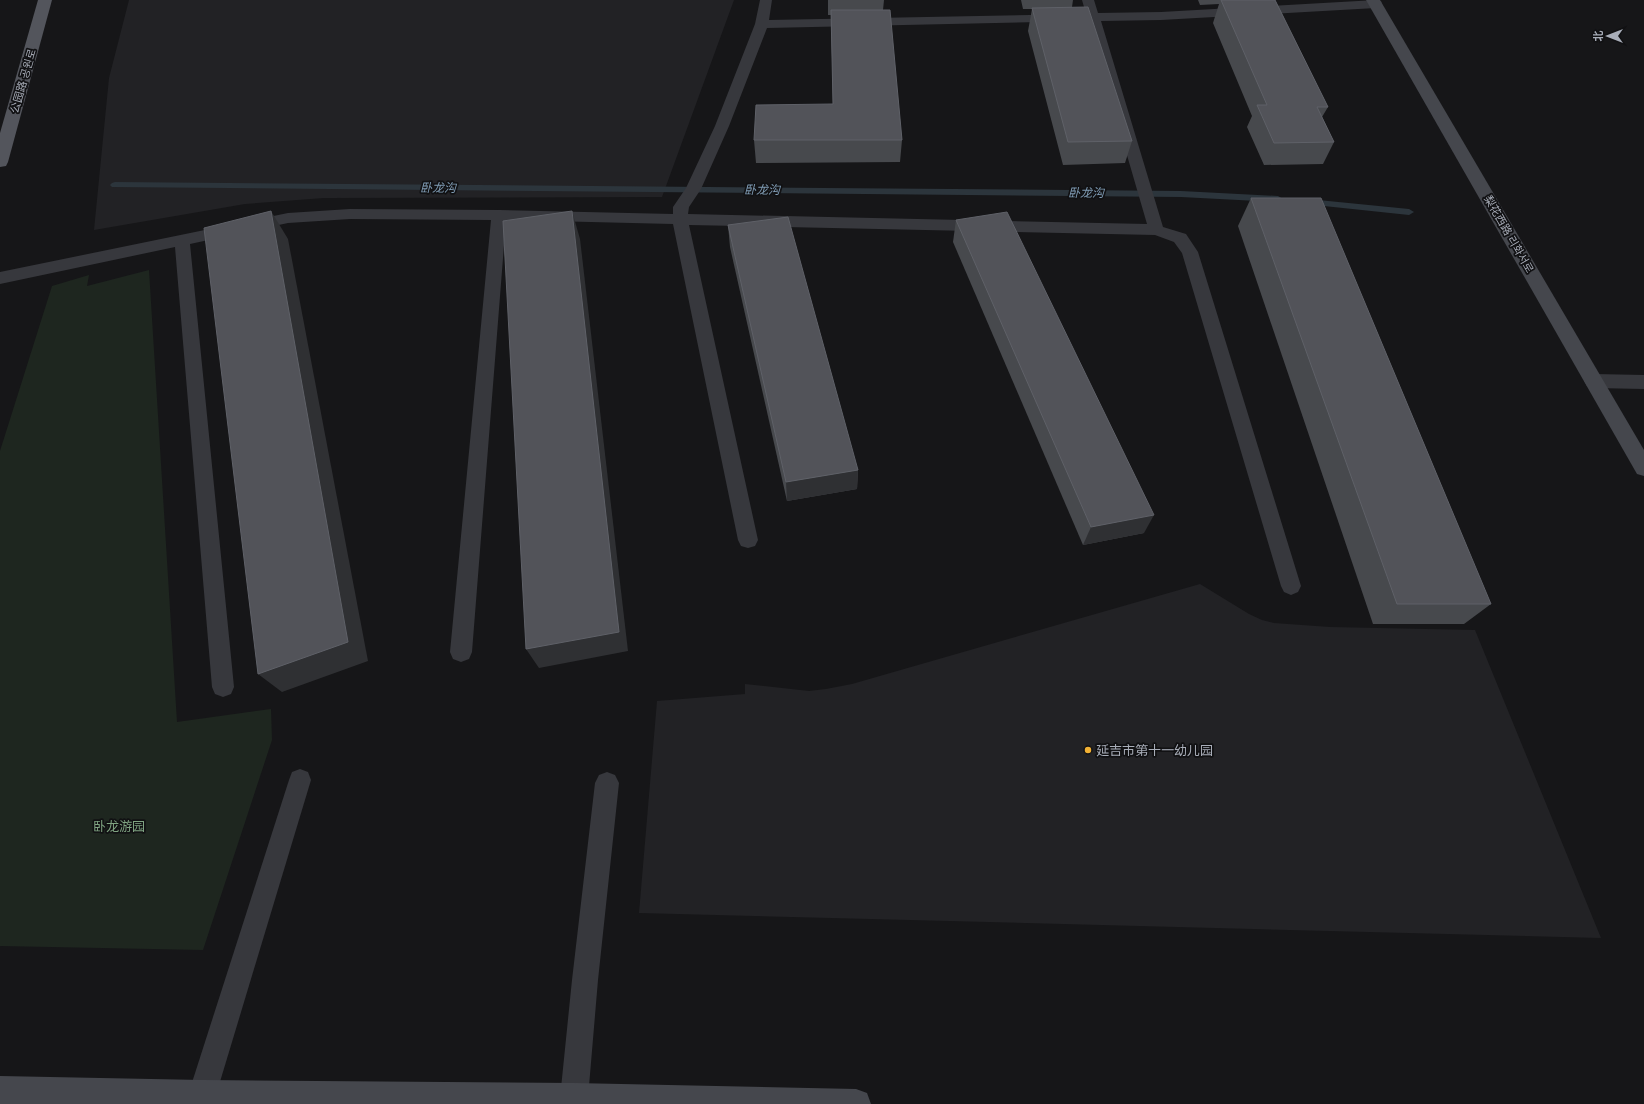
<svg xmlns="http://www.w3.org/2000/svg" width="1644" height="1104" viewBox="0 0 1644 1104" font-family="'Golos Text','Noto Sans SC','Noto Sans KR',sans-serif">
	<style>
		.built { fill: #222225 }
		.green { fill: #1e261f }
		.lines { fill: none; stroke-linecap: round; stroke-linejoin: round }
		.stream { fill: #2c353c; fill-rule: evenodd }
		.lane { fill: #37383d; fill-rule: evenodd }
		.street { fill: #37383d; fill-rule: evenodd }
		.secondary { fill: #45474d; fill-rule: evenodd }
		.primary { fill: #53555c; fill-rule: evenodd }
		.wall { fill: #47494d }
		.shaded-wall { fill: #2f3033 }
		.building { fill: #525359; stroke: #5f6168 }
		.poi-dot { fill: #f2b134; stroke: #111113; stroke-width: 1.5 }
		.labels { text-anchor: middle; stroke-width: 3.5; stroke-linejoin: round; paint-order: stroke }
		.far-street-label { font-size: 11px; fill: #a8adb8; stroke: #111113 }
		.far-water-label { font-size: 12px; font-style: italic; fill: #7f9bb3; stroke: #111113 }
		.poi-label { font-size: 13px; fill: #a8adb8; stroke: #111113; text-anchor: start }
		.park-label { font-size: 13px; fill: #7fa381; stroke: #111113 }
	</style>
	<rect width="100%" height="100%" fill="#161618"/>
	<!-- built -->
	<g class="built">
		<polygon points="129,0 734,0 662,197 324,198 245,204 94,230 109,78"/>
		<polygon points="1200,584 1249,614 1262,620 1274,623 1330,627 1475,630 1601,938 639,913 657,701 745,694 745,684 809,691 826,689 852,684"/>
	</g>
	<!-- green -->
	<polygon class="green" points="149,270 177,722 271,709 272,740 203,950 0,946 0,451 52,286 89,275 87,286"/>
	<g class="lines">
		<!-- stream -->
		<g class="stream">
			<polygon points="115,182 1181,191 1278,196 1283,199 1278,202 1181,197 112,187 110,185 112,183"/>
			<polygon points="1308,199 1409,209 1414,212 1409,215 1305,204 1303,202 1305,200"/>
		</g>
		<!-- lane -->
		<g class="lane">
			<path d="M760,0H772L769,20L1086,14L1082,0H1094L1098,13L1161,12L1376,0L1381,1L1382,4L1381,7L1376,8L1161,20L1101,21L1163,227L1186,234L1198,252L1301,586L1298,592L1291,595L1284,592L1281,586L1182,253L1174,242L1155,235L689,225L758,540L755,546L748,548L741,546L738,540L673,224L506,220L472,652L469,659L461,662L453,659L450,652L491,220L350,219L288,223L190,244L234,687L231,694L223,697L215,694L212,687L175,247L0,284V272L288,213L350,209L499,210L673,214V207L686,188L715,126L755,24ZM1088,21L1147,224L688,214L689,207L701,189L729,126L767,28Z"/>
			<polygon points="300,769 308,772 311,780 216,1095 212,1104 192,1104 188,1095 289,780 292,772"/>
			<polygon points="607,772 615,775 619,783 598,980 588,1098 585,1104 563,1104 560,1098 572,980 595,783 599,775"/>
		</g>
		<!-- street -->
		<polygon class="street" points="1594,374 1644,375 1644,389 1594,388 1587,386 1584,381 1587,376"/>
		<!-- secondary -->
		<g class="secondary">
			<polygon points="1366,0 1380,0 1644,450 1644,476 1637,474"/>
			<polygon points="0,1076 202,1080 574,1083 856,1089 867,1093 871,1104 0,1104"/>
		</g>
		<!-- primary -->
		<polygon class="primary" points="38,0 52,0 8,162 6,166 0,167 0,133"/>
	</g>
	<!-- wall -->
	<g class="wall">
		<polygon points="828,0 884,0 883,10 902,140 900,162 756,163 754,140 833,104 831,15 828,15"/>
		<polygon points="1021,0 1073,0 1072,7 1132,141 1125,163 1063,165 1028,31 1032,9 1023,9"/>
		<polygon points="1198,0 1275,0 1328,107 1322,117 1334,142 1323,164 1264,165 1247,127 1252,116 1213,23 1219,4 1200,5"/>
		<polygon points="1251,198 1491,604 1464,624 1373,624 1238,226"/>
		<polygon points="956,220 1144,533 1083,545 953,242"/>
		<polygon points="728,225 858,470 857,489 787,501 730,247"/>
	</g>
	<!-- shaded-wall -->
	<g class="shaded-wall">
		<polygon points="271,211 288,239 368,661 282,692 258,674"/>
		<polygon points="572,211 580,239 628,651 539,668 526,649"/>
		<polygon points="858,470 857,489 787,501 786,482"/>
		<polygon points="1154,515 1144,533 1083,545 1091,527"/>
	</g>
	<!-- building -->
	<g class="building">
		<polygon points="1221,0 1275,0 1328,107 1317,107 1334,142 1274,143 1257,105 1267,105"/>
		<polygon points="1088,7 1132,141 1068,142 1032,8"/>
		<polygon points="831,10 890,10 902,140 754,140 756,105 833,104"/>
		<polygon points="1251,198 1321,198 1491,604 1397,604"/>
		<polygon points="271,211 348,642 258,674 204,228"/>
		<polygon points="572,211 619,632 526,649 503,221"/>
		<polygon points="1007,212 1154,515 1091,527 956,220"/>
		<polygon points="788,217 858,470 786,482 728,225"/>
	</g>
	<!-- markers -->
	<circle class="poi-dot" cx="1088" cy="750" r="4"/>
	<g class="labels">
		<!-- far-street labels -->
		<g class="far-street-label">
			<text transform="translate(23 81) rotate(-74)" y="4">公园路 공원로</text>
			<text transform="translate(1509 234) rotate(60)" y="4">梨花西路 리화서로</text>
		</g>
		<!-- far-water labels -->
		<g class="far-water-label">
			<text x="438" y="192">卧龙沟</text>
			<text x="762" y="194">卧龙沟</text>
			<text x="1086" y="197">卧龙沟</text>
		</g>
		<!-- poi labels -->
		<g class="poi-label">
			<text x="1096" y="755">延吉市第十一幼儿园</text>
		</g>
		<!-- park labels -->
		<g class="park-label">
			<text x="119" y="831">卧龙游园</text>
		</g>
	</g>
	<!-- north arrow -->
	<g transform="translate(1608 36) rotate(270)" stroke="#111113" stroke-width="3" paint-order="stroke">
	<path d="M0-3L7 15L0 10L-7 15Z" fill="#a8adb8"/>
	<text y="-6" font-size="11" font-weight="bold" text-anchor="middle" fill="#a8adb8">北</text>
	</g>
</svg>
